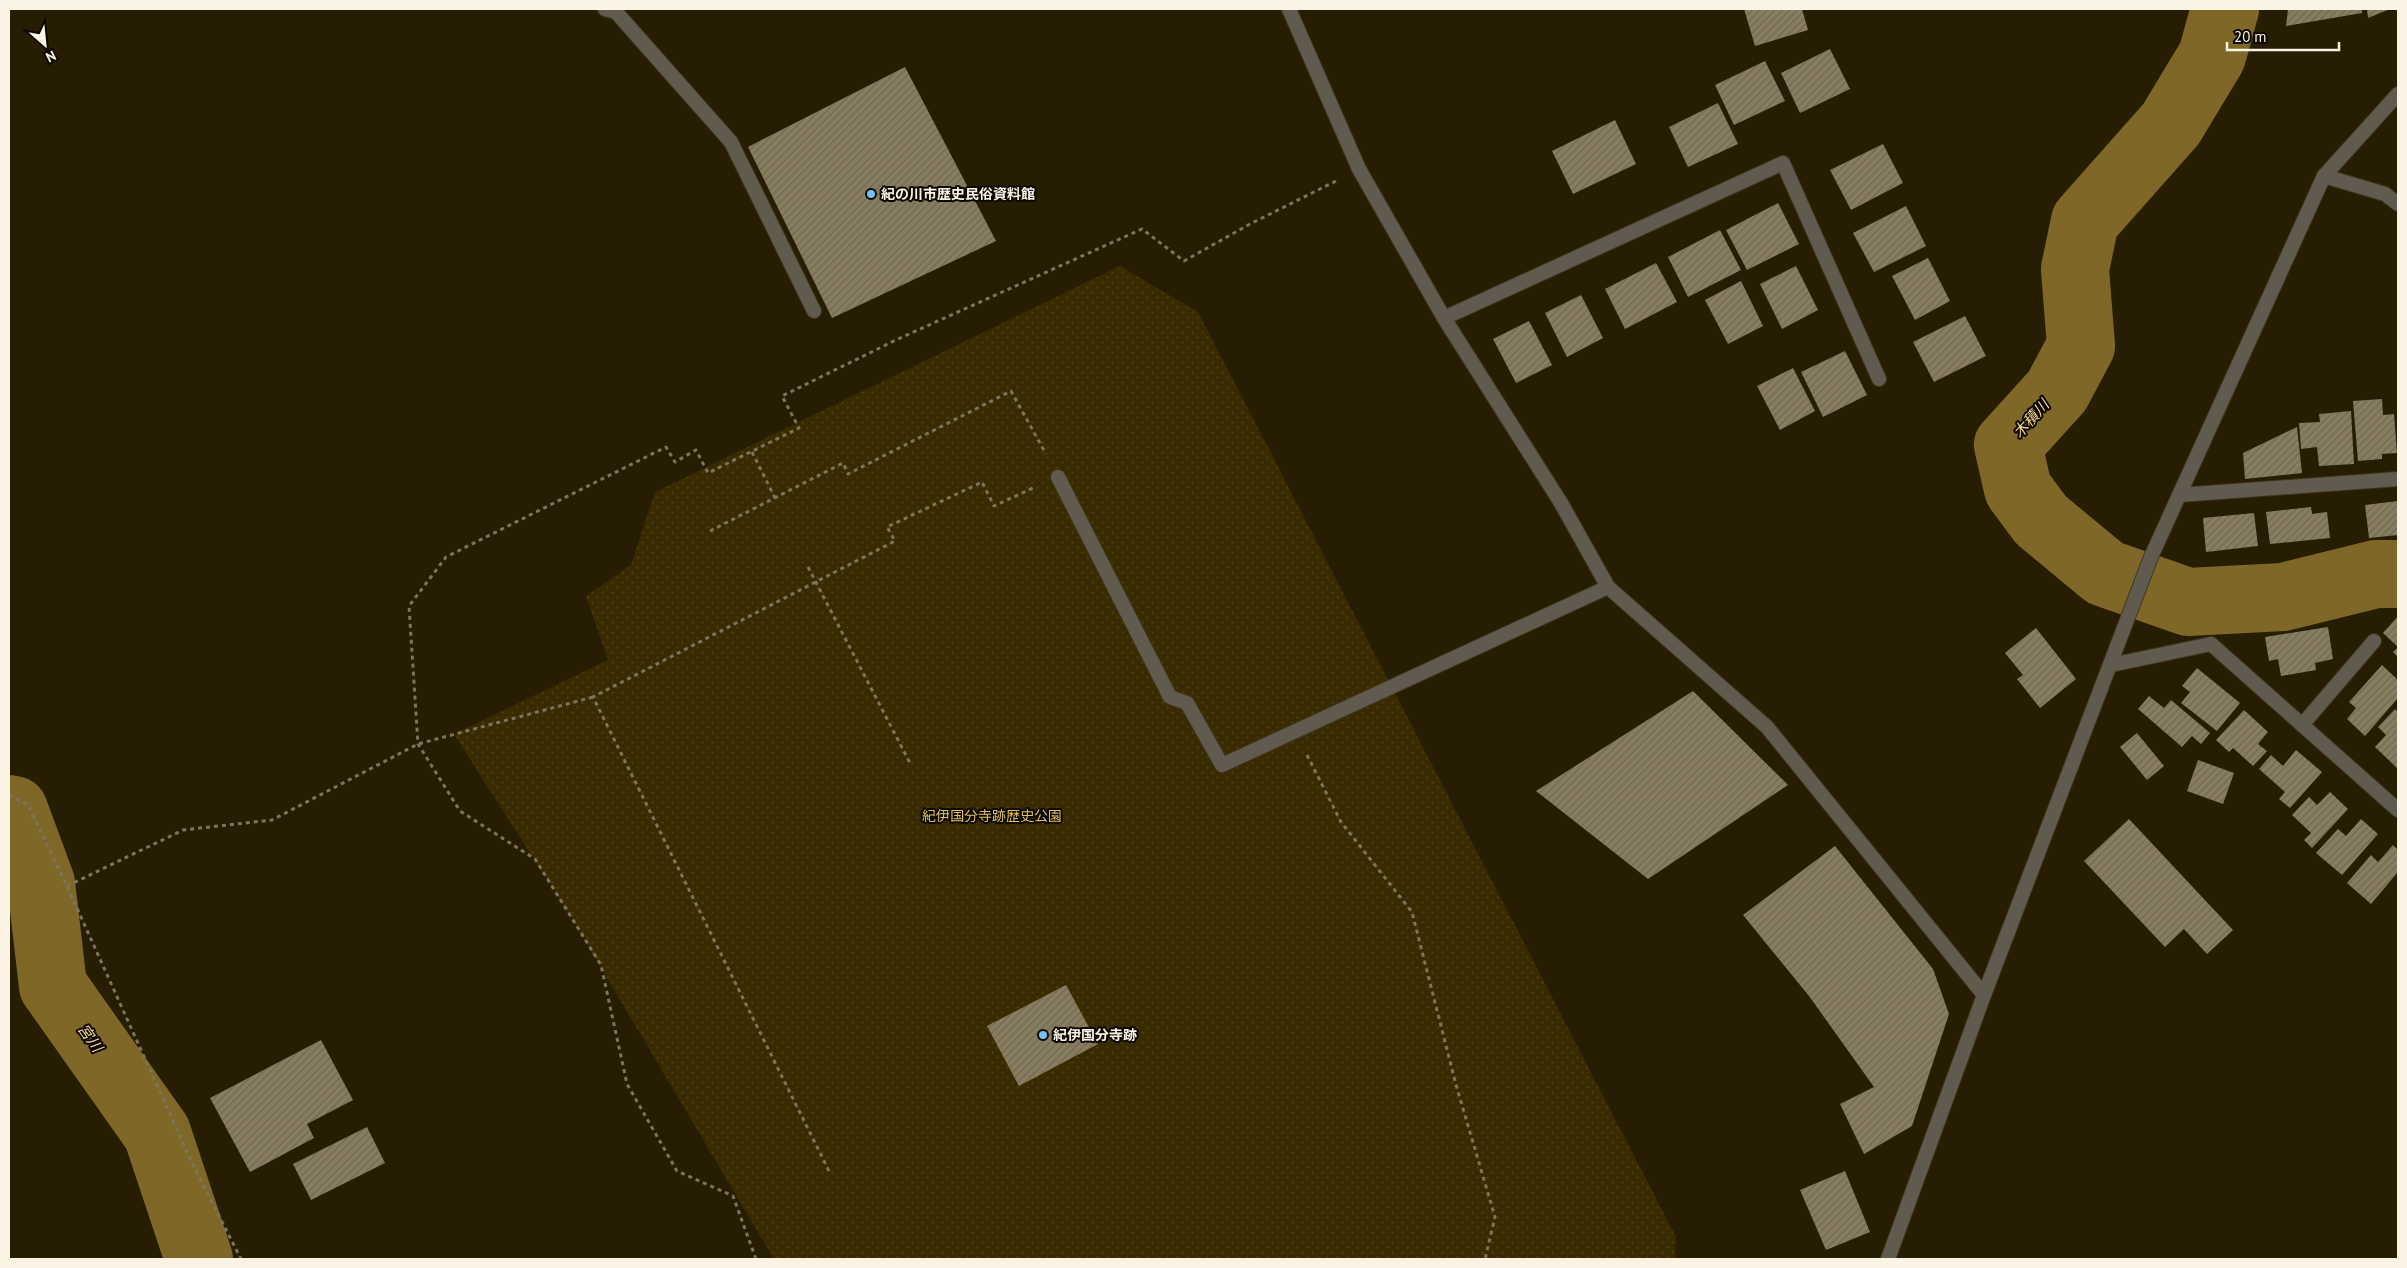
<svg xmlns="http://www.w3.org/2000/svg" width="2407" height="1268" viewBox="0 0 2407 1268" font-family="'PT Sans','Noto Sans JP',sans-serif">
	<style>
		.park { fill: url(#park-dots) }
		.lines { fill: none; stroke-linecap: round; stroke-linejoin: round }
		.river { stroke: #7e6727; stroke-width: 68 }
		.building { fill: url(#building-hatch) }
		.minor-casing { stroke: #40371d; stroke-width: 16 }
		.tertiary-casing { stroke: #40371d; stroke-width: 16 }
		.path { stroke: #7c745d; stroke-width: 3; stroke-dasharray: 4 4; stroke-linecap: butt }
		.minor { stroke: #605b4e; stroke-width: 14 }
		.tertiary { stroke: #605b4e; stroke-width: 14 }
		.poi-dot { fill: #73c1f5; stroke: #0c0801; stroke-width: 2 }
		.labels { text-anchor: middle; stroke-width: 4; stroke-linejoin: round; paint-order: stroke }
		.poi-label { font-size: 14px; font-weight: bold; fill: #fbf4e4; stroke: #0c0801; text-anchor: start }
		.park-label { font-size: 14px; fill: #e0bf63; stroke: #0c0801 }
		.water-label { font-size: 15px; font-style: italic; fill: #f9de97; stroke: #0c0801 }
	</style>
	<defs>
		<pattern id="park-dots" width="8" height="8" patternUnits="userSpaceOnUse" patternTransform="scale(1.25)"><rect width="8" height="8" fill="#392b00"/><path d="M2 2h.1M6 6h.1" fill="none" stroke="#4d4019" stroke-width="1.8" stroke-linecap="round"/></pattern>
		<pattern id="building-hatch" width="6" height="6" patternUnits="userSpaceOnUse" patternTransform="scale(1.25)"><rect width="6" height="6" fill="#887d5f"/><path d="M-1 1l2-2M0 6l6-6M5 7l2-2" fill="none" stroke="#706854"/></pattern>
	</defs>
	<rect width="100%" height="100%" fill="#271d02"/>
	<!-- park -->
	<polygon class="park" points="1120,266 1198,312 1676,1237 1675,1259 774,1259 569,914 454,734 608,660 586,596 631,565 655,492"/>
	<g class="lines">
		<!-- river -->
		<g class="river">
			<polyline points="2225,9 2212,56 2171,124 2085,221 2075,269 2081,346 2057,391 2008,445 2018,489 2041,520 2105,573 2188,602 2283,597 2376,574 2398,574"/>
			<polyline points="9,809 14,810 41,883 53,986 157,1133 199,1259"/>
		</g>
	</g>
	<!-- building -->
	<g class="building">
		<polygon points="1744,9 1802,9 1808,30 1755,46"/>
		<polygon points="2288,9 2362,9 2362,13 2286,26"/>
		<polygon points="2367,9 2390,9 2368,18"/>
		<polygon points="1830,49 1850,89 1800,113 1781,73"/>
		<polygon points="1765,61 1785,101 1734,125 1715,85"/>
		<polygon points="905,67 996,241 832,318 748,147"/>
		<polygon points="1718,103 1738,144 1688,167 1669,127"/>
		<polygon points="1615,120 1636,164 1573,194 1552,151"/>
		<polygon points="1883,144 1903,183 1851,210 1830,170"/>
		<polygon points="1778,203 1799,244 1747,270 1726,230"/>
		<polygon points="1906,206 1926,246 1874,272 1853,233"/>
		<polygon points="1720,230 1741,270 1688,297 1668,257"/>
		<polygon points="1928,258 1950,301 1915,320 1892,276"/>
		<polygon points="1656,263 1677,302 1625,329 1605,289"/>
		<polygon points="1796,266 1818,310 1782,329 1760,284"/>
		<polygon points="1741,281 1763,326 1728,344 1705,300"/>
		<polygon points="1581,295 1603,338 1567,357 1545,313"/>
		<polygon points="1965,316 1986,356 1934,382 1913,342"/>
		<polygon points="1529,321 1552,365 1516,383 1493,339"/>
		<polygon points="1845,351 1867,395 1823,417 1801,372"/>
		<polygon points="1793,368 1815,411 1780,430 1757,386"/>
		<polygon points="2382,399 2383,415 2394,414 2397,453 2382,454 2382,459 2358,461 2353,401"/>
		<polygon points="2351,411 2354,464 2319,466 2317,447 2301,449 2299,423 2320,422 2319,414"/>
		<polygon points="2297,427 2302,473 2245,479 2243,453"/>
		<polygon points="2398,501 2398,535 2369,538 2365,505"/>
		<polygon points="2311,507 2312,514 2327,512 2330,538 2270,544 2266,512"/>
		<polygon points="2254,513 2258,546 2206,552 2203,518"/>
		<polygon points="2398,616 2398,657 2393,652 2398,647 2383,633"/>
		<polygon points="2328,627 2333,659 2315,663 2316,670 2281,676 2278,659 2269,661 2265,637"/>
		<polygon points="2036,628 2076,679 2040,708 2017,679 2023,675 2005,653"/>
		<polygon points="2382,665 2398,680 2398,698 2365,736 2347,719 2356,708 2349,702"/>
		<polygon points="2197,668 2240,703 2217,731 2181,703 2190,692 2182,686"/>
		<polygon points="1693,691 1788,785 1648,879 1536,791"/>
		<polygon points="2149,696 2164,708 2171,700 2210,733 2201,744 2192,736 2182,747 2138,709"/>
		<polygon points="2395,709 2398,712 2398,769 2375,747 2386,735 2378,727"/>
		<polygon points="2244,710 2268,732 2258,744 2267,751 2253,766 2233,748 2229,752 2216,740"/>
		<polygon points="2137,733 2164,766 2147,780 2120,747"/>
		<polygon points="2296,750 2322,772 2290,808 2279,799 2285,792 2259,769 2271,755 2283,766"/>
		<polygon points="2198,760 2234,773 2223,804 2187,791"/>
		<polygon points="2330,792 2348,809 2312,848 2304,840 2311,833 2292,815 2309,797 2317,805"/>
		<polygon points="2129,819 2233,930 2207,954 2184,929 2165,947 2084,861"/>
		<polygon points="2361,819 2378,834 2342,875 2316,853 2338,829 2346,836"/>
		<polygon points="2393,845 2398,850 2398,872 2371,904 2347,883 2371,855 2378,862"/>
		<polygon points="1835,846 1933,969 1949,1014 1912,1126 1864,1154 1840,1104 1874,1087 1809,996 1743,915"/>
		<polygon points="1066,985 1098,1044 1019,1086 987,1026"/>
		<polygon points="321,1040 353,1100 307,1124 314,1138 250,1172 210,1098"/>
		<polygon points="367,1127 385,1163 311,1200 293,1164"/>
		<polygon points="1845,1171 1870,1232 1826,1250 1800,1190"/>
	</g>
	<g class="lines">
		<!-- minor casing -->
		<g class="minor-casing">
			<g id="minor">
				<polyline points="605,9 616,12 731,142 814,311"/>
				<polyline points="1289,9 1359,169 1444,318 1561,503 1608,587 1767,727 1984,995"/>
				<polyline points="2324,176 2385,194 2398,204"/>
				<polyline points="1444,318 1783,163 1879,379"/>
				<polyline points="1058,477 1170,697 1187,703 1222,765 1608,587"/>
				<polyline points="2179,495 2398,479"/>
				<polyline points="2111,665 2211,644 2398,810"/>
				<polyline points="2302,725 2374,641"/>
			</g>
		</g>
		<!-- tertiary casing -->
		<g class="tertiary-casing">
			<polyline id="tertiary" points="1888,1259 1984,995 2151,557 2324,176 2398,94"/>
		</g>
		<!-- path -->
		<g class="path">
			<polyline points="752,452 775,498"/>
			<polyline points="710,531 843,463 848,474 1011,391 1046,454"/>
			<polyline points="808,567 910,763"/>
			<polyline points="1307,755 1341,822 1412,912 1456,1085 1495,1217 1485,1259"/>
			<polyline points="9,795 28,805 67,886 193,1165 241,1259"/>
			<polyline points="67,886 183,830 272,820 418,744 593,697"/>
			<polyline points="829,1171 593,697 895,541 887,527 982,482 994,506 1035,487"/>
			<polyline points="756,1259 733,1196 677,1171 627,1084 601,965 535,859 460,811 418,744 409,606 446,557 666,447 675,462 696,450 708,473 799,428 782,396 898,339 1142,229 1184,261 1250,224 1336,181"/>
		</g>
		<!-- minor -->
		<use href="#minor" class="minor"/>
		<!-- tertiary -->
		<use href="#tertiary" class="tertiary"/>
	</g>
	<!-- markers -->
	<g class="poi-dot">
		<circle cx="871" cy="194" r="5"/>
		<circle cx="1043" cy="1035" r="5"/>
	</g>
	<g class="labels">
		<!-- poi labels -->
		<g class="poi-label">
			<text x="881" y="199">紀の川市歴史民俗資料館</text>
			<text x="1053" y="1040">紀伊国分寺跡</text>
		</g>
		<!-- park labels -->
		<g class="park-label">
			<text x="992" y="821">紀伊国分寺跡歴史公園</text>
		</g>
		<!-- water labels -->
		<g class="water-label">
			<text transform="translate(2031 419) rotate(-48)" y="5">木積川</text>
			<text transform="translate(90 1038) rotate(55)" y="5">宮川</text>
		</g>
	</g>
	<!-- border -->
	<rect width="2407" height="1268" fill="none" stroke="#fbf4e4" stroke-width="20"/>
	<!-- north arrow -->
	<g transform="translate(45 45) rotate(153)" stroke="#0c0801" stroke-width="4" paint-order="stroke">
	<path d="M0-4L9 19L0 12L-9 19Z" fill="#fbf4e4"/>
	<text y="-8" font-size="14" font-weight="bold" text-anchor="middle" fill="#fbf4e4">N</text>
	</g>
	<!-- scale -->
	<path d="M2227 42v8h112v-8" fill="none" stroke="#fbf4e4" stroke-width="2.5"/>
	<text x="2234" y="42" font-size="15" fill="#fbf4e4" stroke="#0c0801" stroke-width="4" paint-order="stroke">20 m</text>
</svg>
